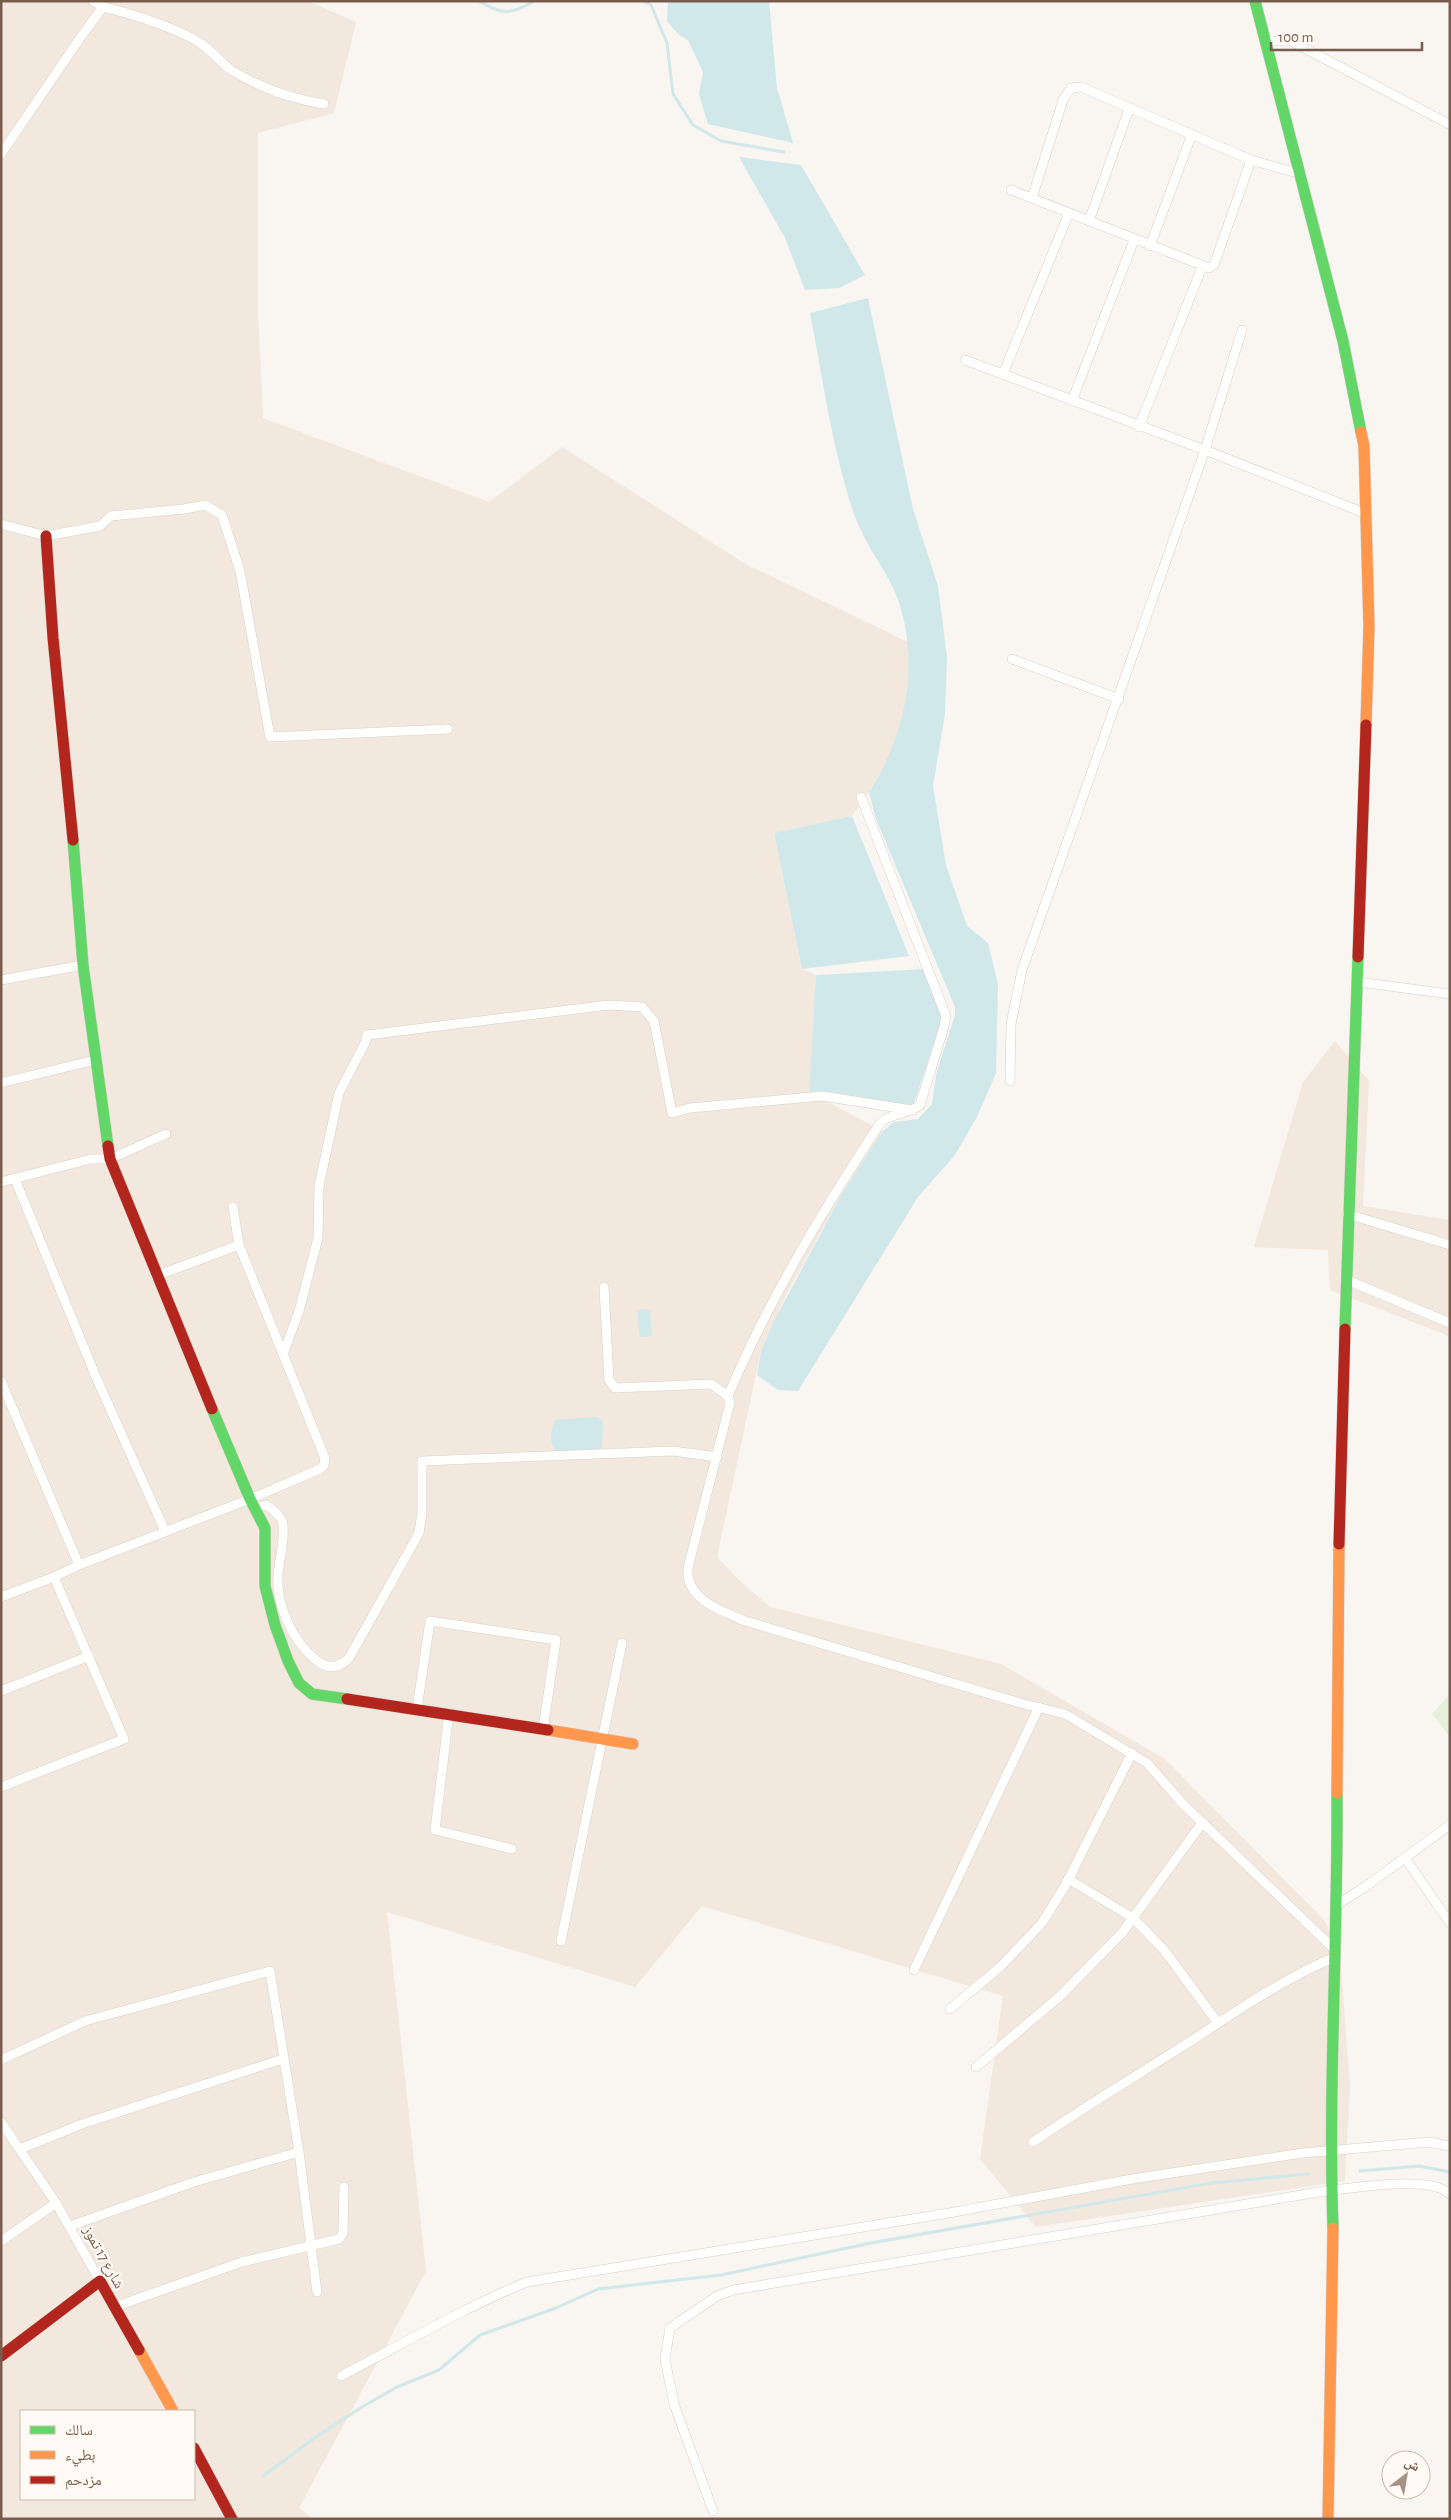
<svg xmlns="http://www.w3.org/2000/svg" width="1451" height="2520" viewBox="0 0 1451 2520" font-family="'Alegreya Sans','Noto Naskh Arabic',sans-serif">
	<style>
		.residential { fill: #f2e8de; fill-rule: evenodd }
		.green { fill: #e7f0db }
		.water { fill: #d0e8ea }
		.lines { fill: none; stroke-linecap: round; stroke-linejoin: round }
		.stream { stroke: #d0e8ea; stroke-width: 3 }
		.street-casing { stroke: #d7d1cb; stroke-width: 10 }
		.fast-casing { stroke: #d9d2cb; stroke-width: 12 }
		.slow-casing { stroke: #d9d2cb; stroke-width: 12 }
		.jam-casing { stroke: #d9d2cb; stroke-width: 12 }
		.street { stroke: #fefefd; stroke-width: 9 }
		.fast { stroke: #63d668; stroke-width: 11 }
		.slow { stroke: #ff974d; stroke-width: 11 }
		.jam { stroke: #b3261e; stroke-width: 11 }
		.labels { text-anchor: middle; stroke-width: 4.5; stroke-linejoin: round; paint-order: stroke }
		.street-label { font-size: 15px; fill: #7a5c4d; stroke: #fffaf3 }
	</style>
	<rect width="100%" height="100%" fill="#f9f5f0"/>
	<!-- residential -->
	<g class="residential">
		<path d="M1,1H308L356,22L334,113L258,133V314L263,418L489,502L562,447L744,563L908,642L909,672L903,719L893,749L869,792L852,816L774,833L802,969L816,975L809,1092L883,1131L843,1192L787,1293L761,1351L717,1557L741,1582L770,1607L1001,1664L1165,1759L1325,1921L1340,1955L1350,2085L1345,2181L1036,2227L980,2159L1003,1996L702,1906L635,1987L387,1912L426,2271L299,2508L313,2519H1ZM21,2411H194V2499H21Z"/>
		<polygon points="1335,1041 1369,1081 1363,1206 1450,1220 1450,1338 1442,1333 1330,1290 1328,1250 1254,1247 1303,1082"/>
	</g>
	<!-- green -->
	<polygon class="green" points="1450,1694 1450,1737 1432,1714"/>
	<!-- water -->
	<g class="water">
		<polygon points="668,1 769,1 777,88 793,143 708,124 699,94 703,72 688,40 679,35 667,21"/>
		<polygon points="739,157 801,165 865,275 839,288 805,290 785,238"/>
		<path d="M868,298L913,509L938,586L947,658L945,714L933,786L946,865L967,926L988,943L998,984L996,1073L977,1117L955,1155L918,1197L798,1391L778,1390L757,1375L761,1351L774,1321L843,1192L883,1131L894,1122L918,1119L932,1104L936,1075L955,1015V1007L876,819L869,792C906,734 921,663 897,597C890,578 877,561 868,544C859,528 852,511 848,495C830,436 822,373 810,313Z"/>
		<polygon points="852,816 909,956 802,969 774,833"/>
		<polygon points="925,969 943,1016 913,1106 823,1091 809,1092 816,975"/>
		<polygon points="650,1309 652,1336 640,1337 637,1310"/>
		<path d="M597,1417L603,1422L602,1447L596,1451L556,1452C549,1444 550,1430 555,1420Z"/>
	</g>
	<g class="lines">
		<!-- stream -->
		<g class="stream">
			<path d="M478,1C503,14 509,16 534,1"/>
			<polyline points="643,1 651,5 667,43 673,94 693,125 721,141 784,152"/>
			<polyline points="1360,2171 1419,2166 1450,2172"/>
			<polyline points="263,2476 316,2437 362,2407 397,2387 439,2370 480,2335 556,2308 598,2289 721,2275 871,2243 1212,2183 1308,2174"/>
		</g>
		<!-- street casing -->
		<g class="street-casing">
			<g id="street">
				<path d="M103,7C130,13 180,29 203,45C213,52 221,63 231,70C259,87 292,99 324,104"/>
				<polyline points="1266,41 1291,41 1449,124"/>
				<polyline points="1,154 80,38 103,7 93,1"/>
				<polyline points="1011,190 1209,268 1214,265 1251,160 1301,174"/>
				<polyline points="1032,198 1063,100 1071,88 1081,87 1251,160"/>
				<polyline points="1089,221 1129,109"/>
				<polyline points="1150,246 1192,134"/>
				<polyline points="965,360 1205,450 1367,514"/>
				<polyline points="1003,374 1069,213"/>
				<polyline points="1072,401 1134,240"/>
				<polyline points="1139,427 1202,267"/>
				<polyline points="1,524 46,536 100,526 111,516 184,509 205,505 222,515 240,571 270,737 448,729"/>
				<polyline points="1012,659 1119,699"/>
				<polyline points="1,980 83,965"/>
				<polyline points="1358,982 1450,994"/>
				<polyline points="1010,1081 1011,1024 1022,970 1205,450 1242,330"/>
				<polyline points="1,1083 95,1060"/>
				<polyline points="15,1179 96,1377 165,1531"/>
				<polyline points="1,1182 91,1159 110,1159 166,1134"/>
				<polyline points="1347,1214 1450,1245"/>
				<polyline points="156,1276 239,1245"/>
				<polyline points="1347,1280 1450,1323"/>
				<path d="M604,1287L609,1380L615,1388L711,1384L728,1396L730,1403L692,1552C690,1560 687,1569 688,1576C692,1602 722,1610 742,1620L1020,1703L1065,1714L1147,1763L1183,1804L1334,1949"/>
				<polyline points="284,1352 299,1311 318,1238 319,1186 339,1093 365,1043 367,1035 609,1005 642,1007 654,1021 672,1113 690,1108 822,1096 912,1110"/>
				<polyline points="1,1381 79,1565"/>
				<path d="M728,1396C769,1299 823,1210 881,1122C892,1113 908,1114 920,1105L944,1027L946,1016L861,797"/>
				<path d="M255,1508L266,1505C273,1510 282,1516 283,1525C285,1541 279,1559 278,1575C276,1606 293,1641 316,1660C328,1670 339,1668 349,1658L419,1533L422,1513V1461L673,1451L717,1457"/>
				<polyline points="1,1597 54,1577 79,1565 250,1499 320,1469 324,1465 325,1458 239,1245 233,1207"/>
				<polyline points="1,1691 89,1656"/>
				<polyline points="417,1709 430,1621 556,1640 543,1730"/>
				<polyline points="449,1713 435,1830 512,1849"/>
				<polyline points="1,1787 124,1739 54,1577"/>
				<polyline points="1405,1858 1450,1923"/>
				<polyline points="1068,1879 1133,1918 1164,1950 1218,2023"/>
				<polyline points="1338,1904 1365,1887 1450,1825"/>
				<polyline points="561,1941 622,1643"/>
				<polyline points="914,1970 1039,1707"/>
				<polyline points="950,2009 1000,1967 1042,1923 1065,1886 1132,1753"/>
				<polyline points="1,2060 85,2021 270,1971 299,2152 317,2292"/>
				<polyline points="976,2067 1059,1997 1122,1933 1202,1823"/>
				<polyline points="1,2122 56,2203 100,2281"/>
				<path d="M1033,2142C1082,2108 1133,2078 1183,2046C1228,2017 1284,1978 1333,1958"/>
				<polyline points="20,2149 82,2124 283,2059"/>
				<polyline points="70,2226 194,2182 299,2152"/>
				<polyline points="1,2241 56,2203"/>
				<polyline points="114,2307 242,2262 339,2239 343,2233 344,2187"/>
				<path d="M341,2376C403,2344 463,2308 527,2282L949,2213L1132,2179L1303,2153L1429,2142L1450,2146"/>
				<path d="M713,2511L674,2404L665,2359L670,2328L717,2296L733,2290L1331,2190C1359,2188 1429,2175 1450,2194"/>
			</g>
		</g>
		<!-- fast casing -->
		<g class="fast-casing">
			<g id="fast">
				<polyline points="1255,1 1343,341 1361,432"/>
				<polyline points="73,840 83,965 108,1146"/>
				<polyline points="1345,1329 1358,957"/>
				<polyline points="212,1409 250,1499 265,1528 265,1586 275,1625 288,1661 299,1683 312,1694 347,1699"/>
				<path d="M1333,2228C1328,2083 1338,1938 1337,1793"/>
			</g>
		</g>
		<!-- slow casing -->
		<g class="slow-casing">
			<g id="slow">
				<polyline points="1361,432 1364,446 1369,626 1366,725"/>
				<polyline points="548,1730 633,1744"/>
				<polyline points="1337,1793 1339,1544"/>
				<polyline points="139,2350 173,2411"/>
				<polyline points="1328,2519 1333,2228"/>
			</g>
		</g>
		<!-- jam casing -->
		<g class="jam-casing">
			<g id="jam">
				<polyline points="46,536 53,638 73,840"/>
				<polyline points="1358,957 1366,725"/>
				<polyline points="108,1146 110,1159 212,1409"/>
				<polyline points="1339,1544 1345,1329"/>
				<polyline points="347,1699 548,1730"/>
				<polyline points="1,2356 100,2281 139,2350"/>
				<polyline points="194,2448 232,2519"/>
			</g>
		</g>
		<!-- street -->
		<use href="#street" class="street"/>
		<!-- fast -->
		<use href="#fast" class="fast"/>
		<!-- slow -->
		<use href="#slow" class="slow"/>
		<!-- jam -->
		<use href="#jam" class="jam"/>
	</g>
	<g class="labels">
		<!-- street labels -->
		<g class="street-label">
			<text transform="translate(104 2257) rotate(61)" y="5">شارع 17 تموز</text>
		</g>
	</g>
	<!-- border -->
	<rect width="1451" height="2520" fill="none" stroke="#7a5c4d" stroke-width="5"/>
	<!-- legend -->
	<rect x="20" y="2410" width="175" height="90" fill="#fffaf3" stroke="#cabbb1"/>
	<rect x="30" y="2426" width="25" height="8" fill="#63d668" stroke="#cabbb1"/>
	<text x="65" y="2435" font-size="15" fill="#7a5c4d">سالك</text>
	<rect x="30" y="2451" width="25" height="8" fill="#ff974d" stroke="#cabbb1"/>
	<text x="65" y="2460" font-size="15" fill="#7a5c4d">بطيء</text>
	<rect x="30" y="2476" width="25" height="8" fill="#b3261e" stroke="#cabbb1"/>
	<text x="65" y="2485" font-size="15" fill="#7a5c4d">مزدحم</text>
	<!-- north arrow -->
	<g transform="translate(1406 2475) rotate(31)"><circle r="24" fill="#fffaf3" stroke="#cabbb1"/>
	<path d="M0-4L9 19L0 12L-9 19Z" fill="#a69286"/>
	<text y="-8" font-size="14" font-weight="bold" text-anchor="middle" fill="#7a5c4d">ش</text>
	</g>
	<!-- scale -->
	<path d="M1271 42v8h151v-8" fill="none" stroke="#7a5c4d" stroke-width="2.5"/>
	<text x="1278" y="42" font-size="15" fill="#7a5c4d" stroke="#fffaf3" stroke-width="4" paint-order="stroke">100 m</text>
</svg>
